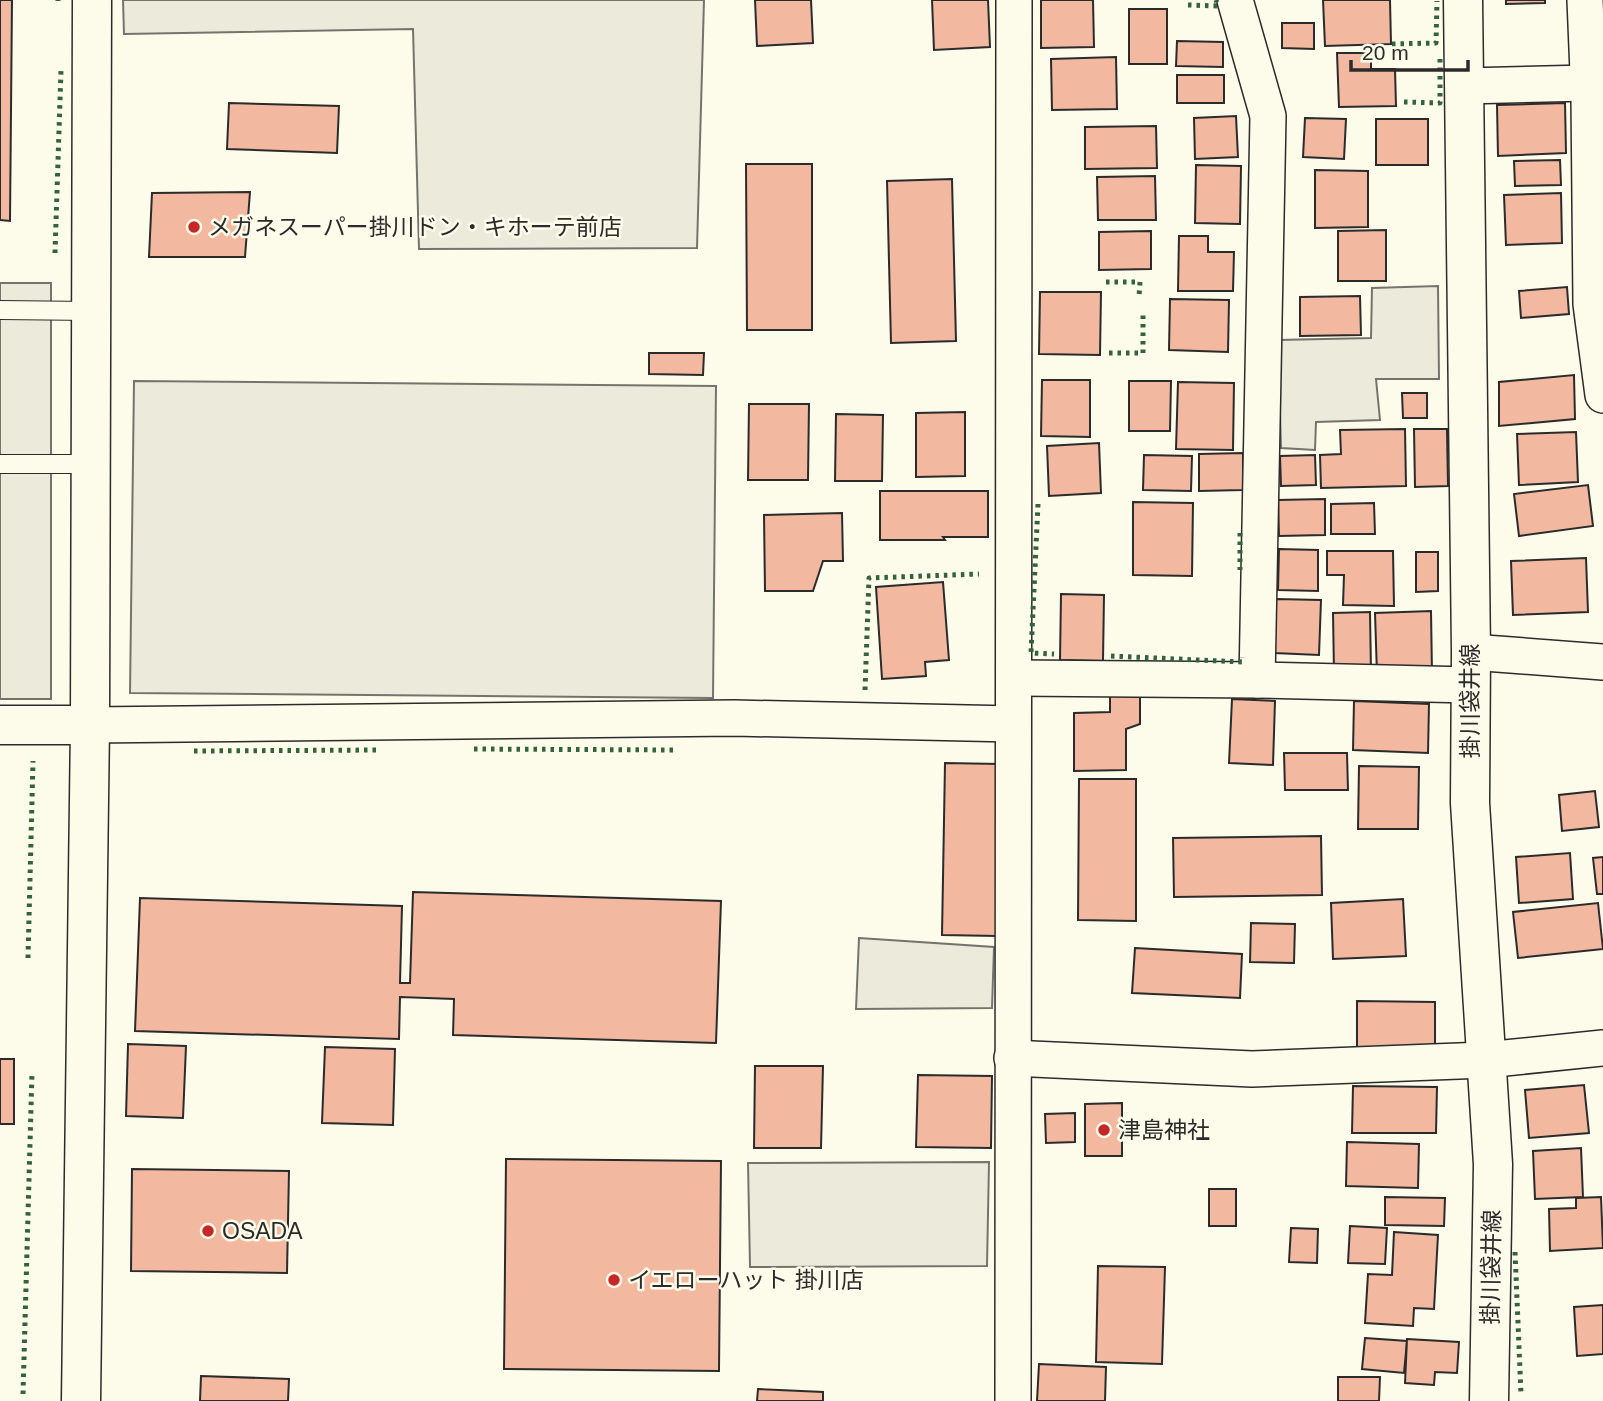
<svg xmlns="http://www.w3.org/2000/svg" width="1603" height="1401" viewBox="0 0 1603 1401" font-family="Arial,'Noto Sans JP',sans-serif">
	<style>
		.green { fill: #ecebdb; stroke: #74746e; stroke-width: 2 }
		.parking { fill: #eceadb; stroke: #74746e; stroke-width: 2 }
		.building { fill: #f2b8a0; stroke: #2b2b2b; stroke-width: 2 }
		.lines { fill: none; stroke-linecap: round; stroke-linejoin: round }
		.lane-casing { stroke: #2b2b2b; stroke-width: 20 }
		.street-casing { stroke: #2b2b2b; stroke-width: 38 }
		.secondary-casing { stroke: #2b2b2b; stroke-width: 41 }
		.lane { stroke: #fdfbea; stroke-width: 18 }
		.street { stroke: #fdfbea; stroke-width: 35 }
		.secondary { stroke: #fdfbea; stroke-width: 38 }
		.hedge { stroke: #34623c; stroke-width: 5; stroke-dasharray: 3.5 5; stroke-linecap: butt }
		.poi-dot { fill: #c62828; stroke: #fdfbea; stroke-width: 2.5 }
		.labels { text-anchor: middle; stroke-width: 5; stroke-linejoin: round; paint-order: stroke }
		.poi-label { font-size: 23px; fill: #2b2b2b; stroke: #fdfbea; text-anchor: start }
		.street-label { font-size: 23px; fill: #2b2b2b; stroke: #fdfbea }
	</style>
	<rect width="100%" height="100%" fill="#fdfbea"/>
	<!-- green -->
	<g class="green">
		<polygon points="1438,286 1439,379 1376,379 1380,420 1316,422 1315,450 1281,448 1278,340 1371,338 1372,288"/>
		<polygon points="859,938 994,947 992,1008 856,1009"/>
		<polygon points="989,1162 987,1266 750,1267 748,1163"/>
	</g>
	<!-- parking -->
	<g class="parking">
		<polygon points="123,0 704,0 697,248 419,249 413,29 124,34"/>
		<rect x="0" y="283" width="51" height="416"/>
		<polygon points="134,381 716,386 713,698 130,693"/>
	</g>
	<!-- building -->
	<g class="building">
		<polygon points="0,0 12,0 10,221 0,220"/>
		<polygon points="755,0 811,0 813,43 757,46"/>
		<polygon points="932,0 988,0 990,47 934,50"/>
		<polygon points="1041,0 1093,0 1094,47 1041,48"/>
		<polygon points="1323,0 1390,0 1391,44 1325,46"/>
		<polygon points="1506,0 1545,0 1545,3 1506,4"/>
		<rect x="1129" y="9" width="38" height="55"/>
		<polygon points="1282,23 1314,23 1314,49 1282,48"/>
		<polygon points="1177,41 1223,42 1223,67 1176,66"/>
		<polygon points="1337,53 1371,53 1371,69 1395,69 1396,106 1339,107"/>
		<polygon points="1116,57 1117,109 1052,110 1051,59"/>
		<rect x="1177" y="75" width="47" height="28"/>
		<polygon points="229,103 339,106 337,153 227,149"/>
		<polygon points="1565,103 1566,153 1498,156 1497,105"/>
		<polygon points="1236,116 1238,157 1195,159 1194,118"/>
		<polygon points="1305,118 1346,119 1344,159 1303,157"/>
		<rect x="1376" y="119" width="52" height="46"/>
		<polygon points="1156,126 1157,168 1085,169 1085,127"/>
		<polygon points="1560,160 1561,185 1515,186 1514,161"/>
		<polygon points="746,164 812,164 812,330 747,330"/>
		<polygon points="1196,165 1241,166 1240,224 1195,223"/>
		<polygon points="1315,170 1368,171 1368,227 1315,228"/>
		<polygon points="1155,176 1156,220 1098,220 1097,177"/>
		<polygon points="952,179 956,341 891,343 887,181"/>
		<polygon points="250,192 245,257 149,257 152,193"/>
		<polygon points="1561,193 1562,243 1506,245 1504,195"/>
		<polygon points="1386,230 1386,281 1338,281 1338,231"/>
		<polygon points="1151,231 1151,269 1099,270 1099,232"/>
		<polygon points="1179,236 1208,236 1208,252 1234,252 1233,291 1178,291"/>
		<polygon points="1567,287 1569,314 1521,318 1519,291"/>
		<polygon points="1040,292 1101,292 1100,355 1039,354"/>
		<polygon points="1360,296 1361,335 1300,336 1300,297"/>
		<polygon points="1170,299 1229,300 1228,352 1169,350"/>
		<polygon points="649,353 704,353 703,375 649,374"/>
		<polygon points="1574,375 1575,419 1499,426 1499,382"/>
		<polygon points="1042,380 1090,380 1090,437 1041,436"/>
		<polygon points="1129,381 1171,381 1170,431 1129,431"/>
		<polygon points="1178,382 1234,383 1233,450 1176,449"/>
		<polygon points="1402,393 1427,393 1427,418 1403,418"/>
		<polygon points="749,404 809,404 808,480 748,480"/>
		<polygon points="965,412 965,476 916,477 916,413"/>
		<polygon points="836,414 883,415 882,481 835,481"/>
		<polygon points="1405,429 1406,486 1321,488 1320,455 1341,454 1340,430"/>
		<polygon points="1414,429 1447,429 1448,486 1415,487"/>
		<polygon points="1576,432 1578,482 1519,485 1517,434"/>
		<polygon points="1099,443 1101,493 1049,496 1047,446"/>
		<polygon points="1243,453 1243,490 1199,491 1199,454"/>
		<polygon points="1144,455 1192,456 1191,491 1143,490"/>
		<polygon points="1315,455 1316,485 1281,486 1280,456"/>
		<polygon points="1588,485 1593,526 1519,536 1514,494"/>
		<polygon points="880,491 988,491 988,537 943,537 945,540 880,540"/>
		<polygon points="1325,499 1325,535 1279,536 1278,500"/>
		<polygon points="1133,502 1193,503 1192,576 1133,575"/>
		<polygon points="1374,503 1375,534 1331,534 1331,504"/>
		<polygon points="842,513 843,561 823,561 813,591 765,591 764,515"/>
		<polygon points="1279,549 1318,550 1318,591 1278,590"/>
		<polygon points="1327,551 1393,551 1394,606 1343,605 1344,575 1327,575"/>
		<polygon points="1416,552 1438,552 1438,591 1416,592"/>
		<polygon points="1586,558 1588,612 1513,615 1511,561"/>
		<polygon points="943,582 949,660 925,662 926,676 882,679 876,587"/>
		<polygon points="1061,594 1104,595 1103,661 1060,660"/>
		<polygon points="1276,599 1321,600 1319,655 1274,653"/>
		<polygon points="1431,611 1432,674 1377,675 1375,613"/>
		<polygon points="1370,612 1371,672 1334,673 1333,613"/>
		<polygon points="1110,695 1140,695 1140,724 1126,729 1126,770 1074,771 1074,713 1110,712"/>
		<polygon points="1232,699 1275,701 1273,765 1229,763"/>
		<polygon points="1354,701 1429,704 1428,753 1353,750"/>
		<polygon points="1284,753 1347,753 1348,790 1285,790"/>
		<polygon points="945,763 1000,764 997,936 942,935"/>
		<polygon points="1359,766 1419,767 1418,829 1358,829"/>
		<polygon points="1079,779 1136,779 1136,921 1078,920"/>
		<polygon points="1595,791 1599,827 1562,831 1559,795"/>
		<polygon points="1321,836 1322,895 1174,897 1173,838"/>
		<polygon points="1570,853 1573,899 1519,903 1516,857"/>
		<polygon points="1603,857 1603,894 1597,894 1593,858"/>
		<polygon points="413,892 721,901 716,1043 453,1035 454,999 400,997 399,1039 135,1031 140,898 402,906 400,983 410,983"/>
		<polygon points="1403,899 1406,956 1333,959 1331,903"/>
		<polygon points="1598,903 1603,949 1518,958 1513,912"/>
		<polygon points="1251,923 1295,924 1294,963 1250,962"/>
		<polygon points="1135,948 1242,954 1240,998 1132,993"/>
		<polygon points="1357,1001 1435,1002 1435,1052 1357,1052"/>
		<polygon points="128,1044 186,1046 183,1118 126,1116"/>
		<polygon points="325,1047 395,1049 393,1125 322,1123"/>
		<rect x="0" y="1059" width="14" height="65"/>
		<polygon points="755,1066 823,1066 821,1148 754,1148"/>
		<polygon points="918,1075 992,1076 991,1148 916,1147"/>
		<polygon points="1584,1085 1589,1133 1529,1138 1525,1090"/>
		<polygon points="1353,1086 1437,1087 1436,1133 1352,1133"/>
		<polygon points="1122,1103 1122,1156 1085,1156 1085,1104"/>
		<polygon points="1075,1113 1075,1142 1046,1143 1045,1114"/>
		<polygon points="1347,1142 1419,1144 1418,1188 1346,1186"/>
		<polygon points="1581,1148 1583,1197 1535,1199 1533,1151"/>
		<polygon points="506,1159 721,1161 719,1371 504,1369"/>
		<polygon points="132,1169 289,1171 287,1273 131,1271"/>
		<rect x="1209" y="1189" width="27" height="37"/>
		<polygon points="1385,1197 1445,1198 1444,1226 1385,1225"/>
		<polygon points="1601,1197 1603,1248 1550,1251 1549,1209 1576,1208 1576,1198"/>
		<polygon points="1350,1226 1387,1228 1385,1264 1348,1263"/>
		<polygon points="1291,1228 1318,1229 1317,1263 1289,1262"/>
		<polygon points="1394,1232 1438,1235 1434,1309 1414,1308 1413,1326 1365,1323 1368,1274 1392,1275"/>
		<polygon points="1098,1266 1165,1267 1162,1364 1096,1362"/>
		<polygon points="1603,1305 1603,1354 1577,1356 1574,1307"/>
		<polygon points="1365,1338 1407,1341 1404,1373 1362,1369"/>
		<polygon points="1407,1339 1459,1342 1457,1373 1435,1372 1434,1385 1405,1383"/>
		<polygon points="1039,1364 1106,1367 1105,1401 1037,1401"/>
		<polygon points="201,1376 289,1379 288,1401 200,1401"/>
		<polygon points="1338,1377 1380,1377 1379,1401 1338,1401"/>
		<polygon points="758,1389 823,1392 823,1401 757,1401"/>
	</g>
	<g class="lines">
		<!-- lane casing -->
		<g class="lane-casing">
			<g id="lane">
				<polyline points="0,310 91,311"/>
				<polyline points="0,464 91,464"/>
			</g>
		</g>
		<!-- street casing -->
		<g class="street-casing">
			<g id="street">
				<polyline points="1235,0 1268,116 1257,680"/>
				<polyline points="1585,0 1589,97 1591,304 1603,395"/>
				<polyline points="1464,86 1588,83"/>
				<polyline points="1471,652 1603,662"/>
				<polyline points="1014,678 1257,680 1470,685"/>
				<polyline points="90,725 734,718 1013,724"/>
				<polyline points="1012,1058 1252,1069 1485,1060 1603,1048"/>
				<polyline points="1013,1401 1014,0"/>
			</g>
		</g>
		<!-- secondary casing -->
		<g class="secondary-casing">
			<g id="secondary">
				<polyline points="1463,0 1471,652 1470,803 1493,1164 1489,1401"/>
				<polyline points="0,725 90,725"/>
				<polyline points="81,1401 90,725 92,0"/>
			</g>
		</g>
		<!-- lane -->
		<use href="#lane" class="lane"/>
		<!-- street -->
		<use href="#street" class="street"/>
		<!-- secondary -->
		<use href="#secondary" class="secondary"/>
		<!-- hedge -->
		<g class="hedge">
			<polyline points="58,0 58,1"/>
			<polyline points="1188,5 1218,6 1216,0"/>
			<polyline points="1392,44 1436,43 1437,1"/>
			<polyline points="1404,102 1440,103 1440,57"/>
			<polyline points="55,253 61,70"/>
			<polyline points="1106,282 1140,282 1139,297"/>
			<polyline points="1109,353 1143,353 1143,313"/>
			<polyline points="1038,504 1031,653 1054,654"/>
			<polyline points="1240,533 1240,570"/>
			<polyline points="1111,656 1242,662 1242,657"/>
			<polyline points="865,690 869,578 979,574"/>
			<polyline points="474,749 676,750"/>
			<polyline points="194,751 381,750"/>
			<polyline points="28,958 33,761"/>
			<polyline points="1515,1252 1521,1394"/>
			<polyline points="23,1394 32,1072"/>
		</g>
	</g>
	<!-- markers -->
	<g class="poi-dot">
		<circle cx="194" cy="227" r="7"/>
		<circle cx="1104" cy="1130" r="7"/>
		<circle cx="208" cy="1231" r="7"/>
		<circle cx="614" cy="1280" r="7"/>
	</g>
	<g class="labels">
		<!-- poi labels -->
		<g class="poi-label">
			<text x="208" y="235">メガネスーパー掛川ドン・キホーテ前店</text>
			<text x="1118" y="1138">津島神社</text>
			<text x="222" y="1239">OSADA</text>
			<text x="628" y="1288">イエローハット 掛川店</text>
		</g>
		<!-- street labels -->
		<g class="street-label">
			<text transform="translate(1470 701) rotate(-90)" y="8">掛川袋井線</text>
			<text transform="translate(1491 1267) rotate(-89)" y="8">掛川袋井線</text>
		</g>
	</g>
	<!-- scale -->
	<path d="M1351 60v10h117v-10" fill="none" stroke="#2b2b2b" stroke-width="3.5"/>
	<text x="1362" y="60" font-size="21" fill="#2b2b2b" stroke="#fdfbea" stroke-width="5" paint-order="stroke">20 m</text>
</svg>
